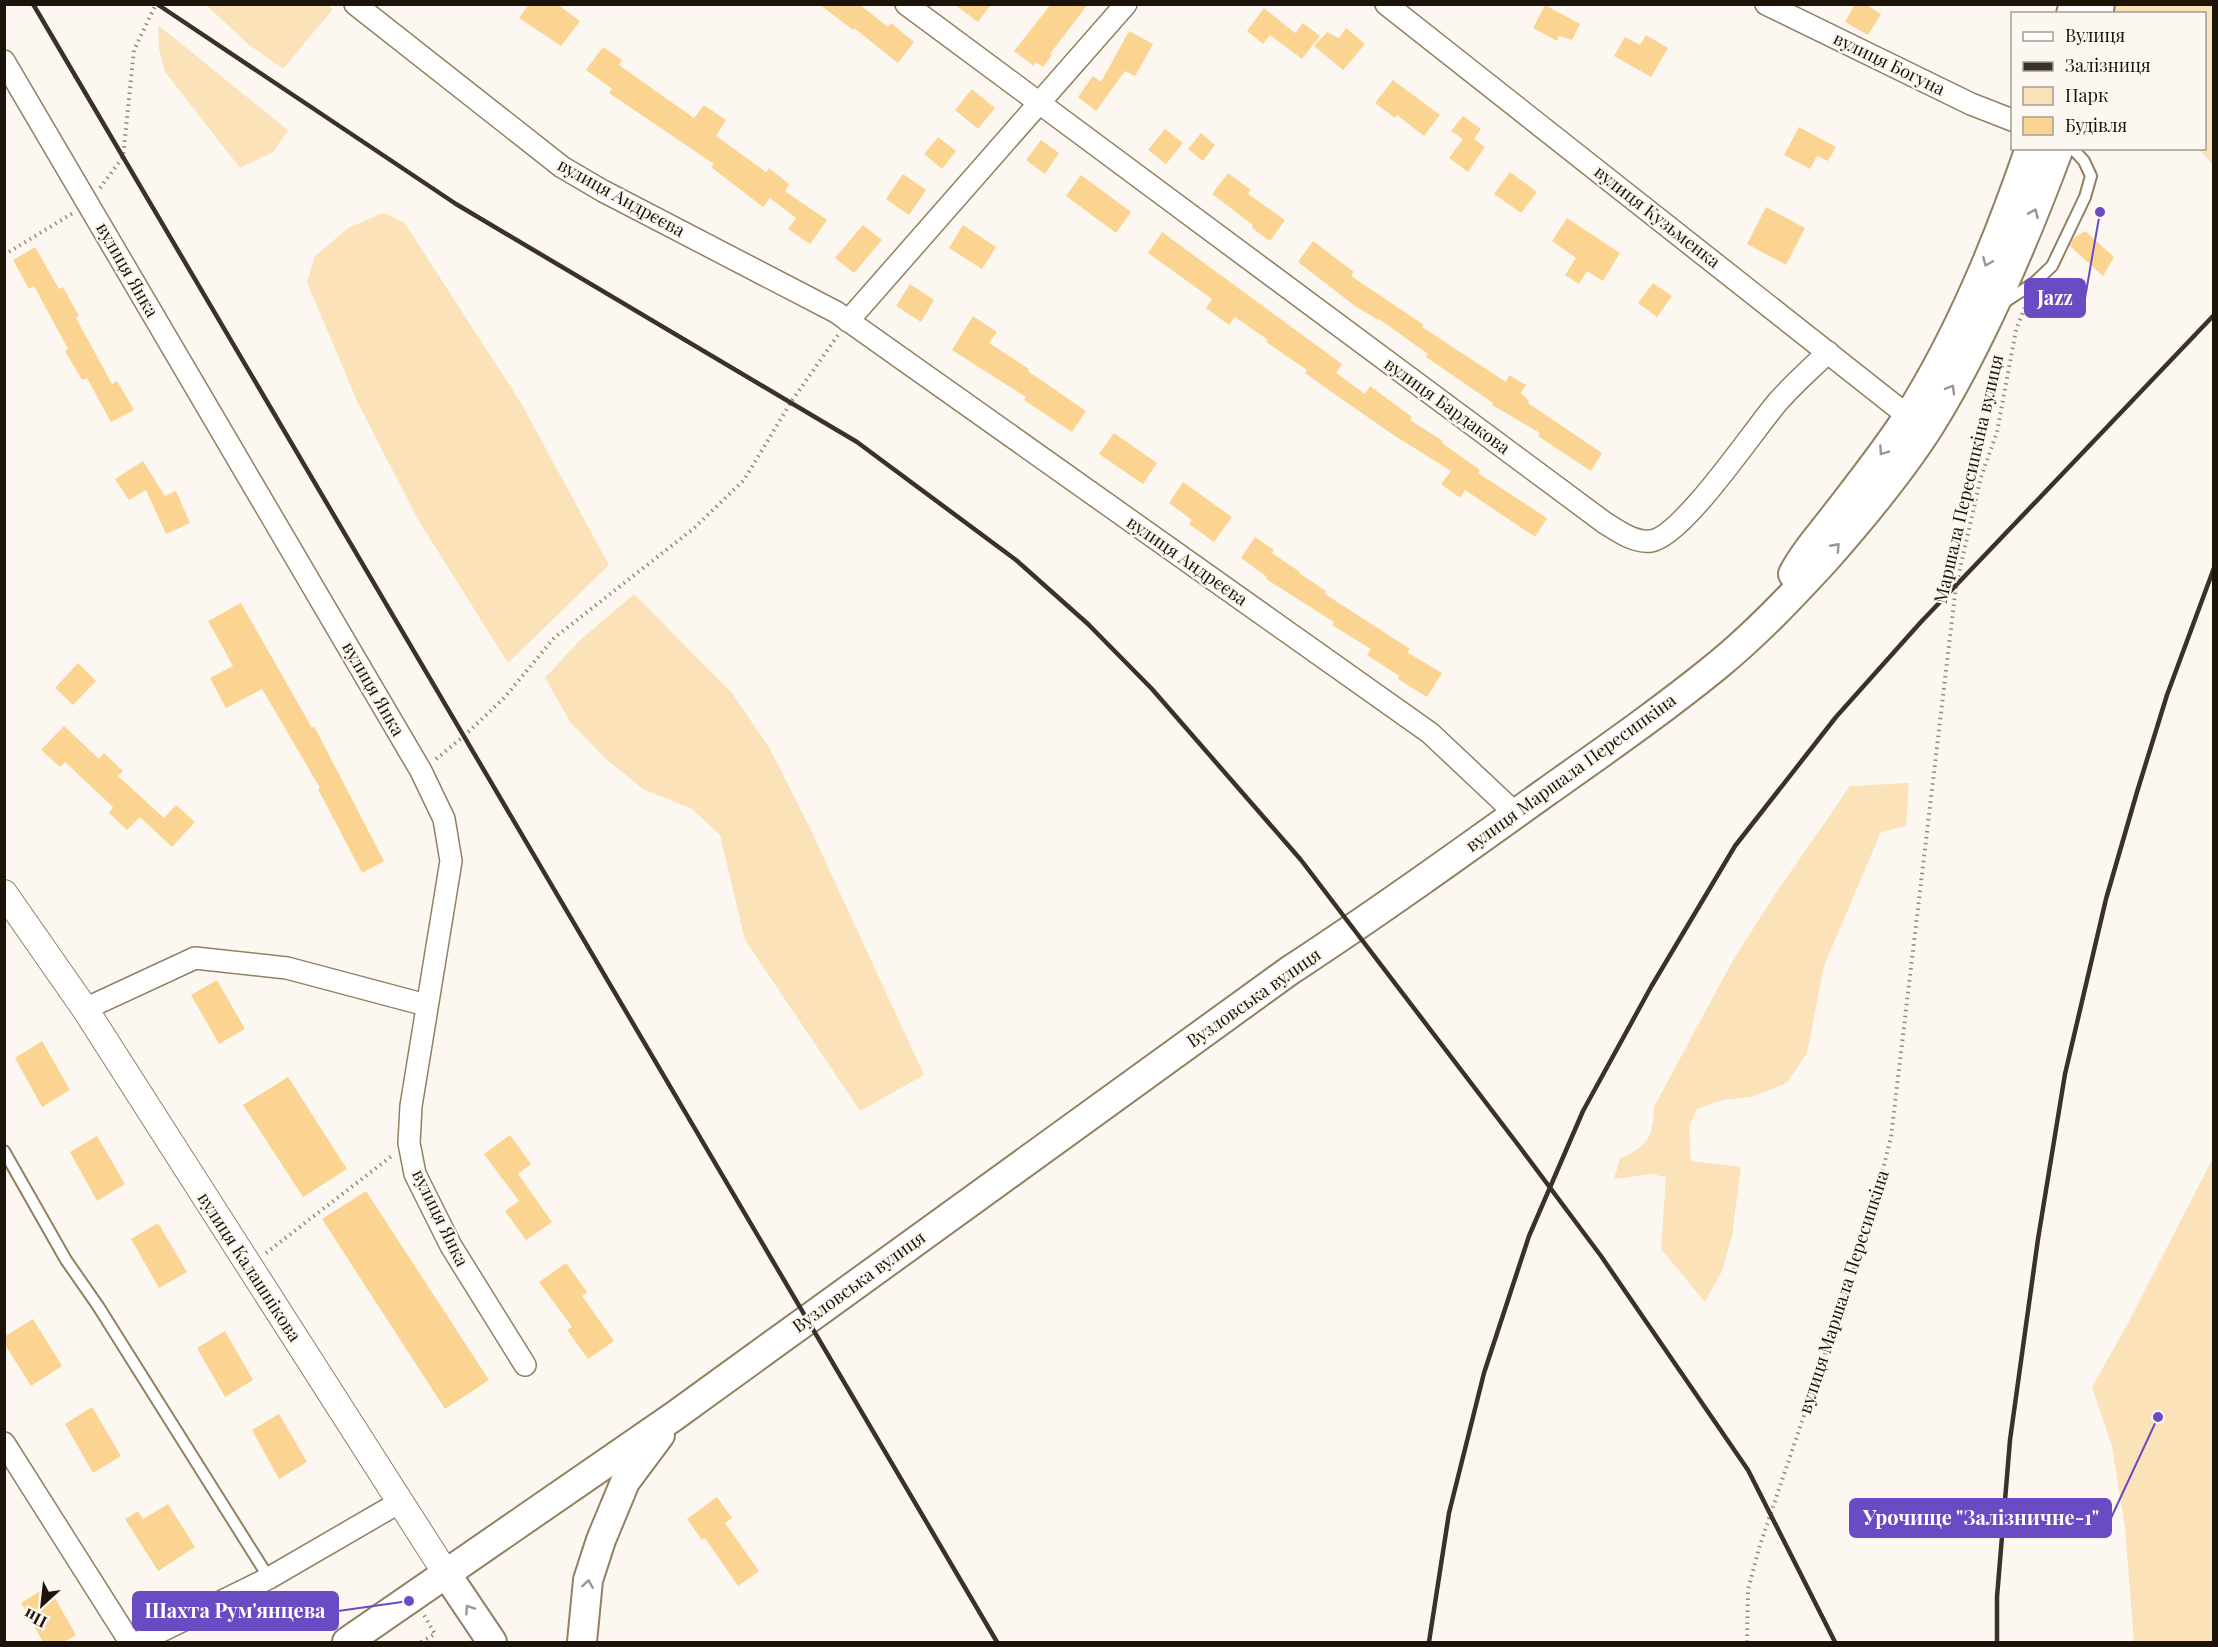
<svg xmlns="http://www.w3.org/2000/svg" width="2218" height="1647" viewBox="0 0 2218 1647" font-family="'Playfair Display',serif">
	<style>
		.green { fill: #fce2b8 }
		.building { fill: #fcd492 }
		.lines { fill: none; stroke-linecap: round; stroke-linejoin: round }
		.service-casing { stroke: #938062; stroke-width: 14 }
		.minor-casing { stroke: #938062; stroke-width: 24 }
		.tertiary-casing { stroke: #938062; stroke-width: 28 }
		.secondary-casing { stroke: #938062; stroke-width: 32 }
		.path { stroke: #908a81; stroke-width: 4; stroke-dasharray: 1.5 4.5; stroke-linecap: butt }
		.service { stroke: #fff; stroke-width: 10 }
		.minor { stroke: #fff; stroke-width: 21 }
		.tertiary { stroke: #fff; stroke-width: 26 }
		.secondary { stroke: #fff; stroke-width: 28 }
		.rail { stroke: #3a3228; stroke-width: 4.5 }
		.oneway { stroke: #999590 }
		.labels { text-anchor: middle; stroke-width: 4.5; stroke-linejoin: round; paint-order: stroke }
		.street-label { font-size: 18px; fill: #1c1409; stroke: #fcf8f1 }
		.leader { fill: none; stroke: #694bc4; stroke-width: 2 }
		.callout-dot { fill: #694bc4; stroke: #fcf8f1; stroke-width: 2 }
		.callout { fill: #694bc4; stroke: #694bc4; stroke-width: 2 }
		.callout-label { font-size: 20px; text-anchor: middle; font-weight: bold; fill: #fff }
	</style>
	<rect width="100%" height="100%" fill="#fcf8f1"/>
	<!-- green -->
	<g class="green">
		<polygon points="326,4 333,9 283,69 248,44 206,5"/>
		<polygon points="2117,4 2213,5 2213,163 2212,164 2198,149 2204,148 2204,14 2113,13"/>
		<polygon points="158,25 288,130 273,152 240,168 165,72 159,49"/>
		<polygon points="383,213 404,222 521,403 609,565 508,663 417,518 357,401 307,282 315,256 348,228"/>
		<polygon points="634,594 732,693 770,749 809,826 924,1075 860,1111 745,940 720,835 692,809 643,789 606,759 571,723 545,678 580,640"/>
		<path d="M1909,783L1906,826L1881,832L1824,966L1807,1053L1787,1083L1751,1097L1723,1100L1697,1109L1689,1127L1691,1161L1741,1167L1732,1236L1722,1271L1705,1302L1661,1249L1666,1177L1651,1174L1614,1179L1620,1158C1648,1147 1653,1137 1654,1107L1733,960L1776,893L1850,786Z"/>
		<polygon points="2213,1158 2213,1642 2134,1642 2125,1528 2112,1446 2092,1387 2127,1325"/>
	</g>
	<!-- building -->
	<g class="building">
		<polygon points="529,4 557,4 580,21 561,46 519,18"/>
		<polygon points="819,4 859,4 888,27 891,23 914,42 898,63 854,28 853,30"/>
		<polygon points="954,4 991,4 978,22"/>
		<polygon points="1051,4 1088,4 1050,54 1052,55 1043,67 1036,62 1034,66 1014,51"/>
		<polygon points="1855,4 1865,4 1881,14 1868,35 1845,22"/>
		<polygon points="1545,5 1580,24 1572,40 1559,36 1557,41 1533,28"/>
		<polygon points="1264,8 1295,33 1303,23 1320,36 1302,59 1270,35 1263,44 1247,31"/>
		<polygon points="1346,28 1365,44 1343,70 1314,46 1327,32 1339,38"/>
		<polygon points="1129,31 1153,44 1135,76 1125,71 1096,111 1078,97 1093,76 1101,82"/>
		<polygon points="1646,35 1668,48 1651,77 1614,56 1625,37 1640,45"/>
		<polygon points="603,47 622,60 619,65 694,118 704,105 726,120 716,136 766,172 769,168 789,184 785,191 827,220 810,244 788,229 796,218 770,198 763,207 711,167 714,164 609,93 612,89 586,70"/>
		<polygon points="1393,80 1440,115 1424,136 1397,115 1395,118 1375,103"/>
		<polygon points="972,89 995,108 978,129 955,110"/>
		<polygon points="1463,116 1481,129 1474,139 1485,147 1468,172 1449,158 1463,139 1451,131"/>
		<polygon points="1799,127 1836,147 1828,161 1817,156 1810,169 1784,155"/>
		<polygon points="1165,129 1183,143 1166,164 1148,150"/>
		<polygon points="1201,133 1215,145 1203,161 1188,149"/>
		<polygon points="938,137 956,151 942,169 924,154"/>
		<polygon points="1041,140 1059,153 1045,174 1026,160"/>
		<polygon points="1510,172 1537,192 1521,213 1494,194"/>
		<polygon points="1228,173 1251,190 1248,194 1285,220 1270,241 1252,228 1253,225 1212,194"/>
		<polygon points="903,174 926,190 909,215 886,199"/>
		<polygon points="1081,175 1131,212 1116,233 1066,196"/>
		<polygon points="1766,207 1805,228 1786,265 1747,244"/>
		<polygon points="1567,218 1620,253 1603,281 1587,271 1579,284 1565,275 1576,258 1552,241"/>
		<polygon points="863,225 882,240 854,273 835,258"/>
		<polygon points="963,225 996,247 982,269 949,248"/>
		<polygon points="2085,231 2114,257 2103,276 2070,246 2074,238"/>
		<polygon points="1162,232 1342,364 1336,373 1365,394 1370,386 1412,417 1410,420 1443,441 1442,443 1480,470 1478,473 1547,518 1535,537 1465,490 1460,498 1441,484 1451,471 1392,434 1333,393 1305,373 1307,370 1266,342 1268,340 1235,317 1229,325 1206,308 1212,299 1148,253"/>
		<polygon points="1313,241 1354,272 1351,276 1424,325 1422,327 1506,382 1509,375 1526,385 1521,393 1529,401 1528,403 1602,453 1591,471 1538,436 1540,433 1492,405 1493,403 1426,357 1428,354 1379,319 1378,320 1355,306 1298,262"/>
		<polygon points="35,247 59,289 63,287 79,316 76,318 112,384 117,381 134,410 111,422 87,378 82,380 65,351 68,349 34,286 29,289 13,260"/>
		<polygon points="1653,283 1672,296 1657,317 1638,303"/>
		<polygon points="910,284 934,300 921,322 896,306"/>
		<polygon points="973,316 997,332 989,343 1029,369 1028,371 1086,411 1072,432 1024,400 1026,397 952,350"/>
		<polygon points="1114,433 1157,463 1143,484 1099,454"/>
		<polygon points="143,461 165,496 176,491 190,523 166,534 146,490 129,500 115,479"/>
		<polygon points="1183,482 1232,517 1214,542 1189,524 1192,520 1169,503"/>
		<polygon points="1255,537 1274,550 1272,553 1300,572 1299,573 1326,591 1325,594 1410,649 1407,652 1442,673 1427,697 1398,679 1399,676 1367,655 1371,649 1332,625 1334,622 1266,579 1267,577 1241,558"/>
		<polygon points="241,603 312,728 314,726 384,861 362,873 318,789 320,788 262,689 226,708 210,678 233,666 208,621"/>
		<polygon points="78,663 96,681 73,705 55,688"/>
		<polygon points="64,726 99,759 104,753 123,771 118,776 164,818 176,805 195,822 172,847 140,817 127,830 109,813 113,807 65,762 60,767 41,750"/>
		<polygon points="217,980 245,1029 219,1044 191,995"/>
		<polygon points="42,1041 70,1090 42,1107 15,1058"/>
		<polygon points="288,1077 347,1169 303,1197 243,1105"/>
		<polygon points="510,1135 531,1164 518,1174 552,1222 526,1240 505,1211 519,1201 484,1154"/>
		<polygon points="97,1136 125,1184 97,1201 70,1152"/>
		<polygon points="366,1191 489,1380 445,1409 322,1219"/>
		<polygon points="158,1223 187,1272 159,1288 131,1239"/>
		<polygon points="566,1263 587,1292 582,1296 614,1341 588,1359 567,1330 572,1327 539,1282"/>
		<polygon points="33,1319 62,1366 31,1386 4,1343 4,1337"/>
		<polygon points="225,1331 253,1380 225,1397 197,1348"/>
		<polygon points="92,1407 121,1456 93,1473 65,1424"/>
		<polygon points="279,1414 307,1462 279,1479 252,1430"/>
		<polygon points="717,1497 732,1518 725,1523 759,1571 738,1586 705,1538 702,1540 687,1519"/>
		<polygon points="168,1504 195,1547 158,1571 125,1519 138,1511 143,1519"/>
		<polygon points="48,1586 76,1635 64,1642 43,1642 21,1603"/>
	</g>
	<g class="lines">
		<!-- service casing -->
		<g class="service-casing">
			<g id="service">
				<polyline points="2003,303 2034,283 2052,266 2085,197 2091,176 2084,161 2072,148"/>
				<polyline points="4,1151 66,1260 98,1306 269,1578"/>
			</g>
		</g>
		<!-- minor casing -->
		<g class="minor-casing">
			<g id="minor">
				<polyline points="355,4 562,167 603,191 836,312 1430,733 1516,814"/>
				<path d="M906,4L1605,523C1618,531 1634,543 1651,541C1682,537 1753,431 1776,404C1792,385 1811,369 1828,352"/>
				<polyline points="1386,4 1908,416 1919,422"/>
				<polyline points="1766,4 1971,104 2012,120"/>
				<polyline points="4,61 421,771 444,819 451,861 411,1106 409,1143 415,1174 451,1246 525,1365"/>
				<polyline points="848,321 1126,4"/>
				<polyline points="85,1009 195,958 287,968 426,1005"/>
				<polyline points="4,1443 130,1642"/>
				<polyline points="139,1642 269,1578 400,1502"/>
			</g>
		</g>
		<!-- tertiary casing -->
		<g class="tertiary-casing">
			<polyline id="tertiary" points="4,893 85,1009 447,1575"/>
		</g>
		<!-- secondary casing -->
		<g class="secondary-casing">
			<g id="secondary">
				<polyline points="2071,14 2074,4"/>
				<polyline points="2098,14 2100,4"/>
				<path d="M1793,574C1803,554 1817,539 1830,522C1857,487 1885,452 1909,415C1961,332 1998,241 2030,148"/>
				<polyline points="447,1575 492,1642"/>
				<path d="M347,1642L673,1417L1289,971C1376,914 1461,853 1546,792C1604,751 1663,710 1718,665C1757,633 1792,596 1826,559C1863,517 1899,474 1929,427C1982,342 2024,242 2059,148"/>
				<polyline points="582,1642 588,1580 601,1540 625,1482 660,1435"/>
			</g>
		</g>
		<!-- path -->
		<g class="path">
			<polyline points="100,188 123,157 134,50 156,4"/>
			<polyline points="4,255 73,213"/>
			<polyline points="436,759 464,736 504,698 554,638 693,529 744,480 791,402 838,335"/>
			<polyline points="266,1253 393,1155"/>
			<polyline points="421,1642 435,1634 424,1615"/>
			<polyline points="1747,1642 1748,1590 1759,1548 1870,1221 1891,1137 1956,586 1981,477 1997,432 2016,330 2025,307"/>
		</g>
		<!-- service -->
		<use href="#service" class="service"/>
		<!-- minor -->
		<use href="#minor" class="minor"/>
		<!-- tertiary -->
		<use href="#tertiary" class="tertiary"/>
		<!-- secondary -->
		<use href="#secondary" class="secondary"/>
		<!-- rail -->
		<g class="rail">
			<polyline points="33,4 997,1642"/>
			<polyline points="157,4 456,204 857,442 1016,560 1088,624 1152,689 1301,860 1519,1146 1601,1256 1748,1470 1835,1642"/>
			<polyline points="1429,1642 1449,1513 1484,1373 1529,1236 1583,1111 1651,987 1735,846 1836,717 1920,623 2214,315"/>
			<polyline points="1997,1642 1997,1597 2010,1440 2038,1239 2065,1074 2106,899 2137,792 2167,695 2214,568"/>
		</g>
	</g>
	<!-- one-way arrows -->
	<defs><path id="oneway-chevron" d="M-2-3.5L2.5 0L-2 3.5" fill="none" stroke-width="1.6" stroke-linecap="round" stroke-linejoin="round" transform="scale(1.5)"/></defs>
	<g class="oneway">
		<use href="#oneway-chevron" transform="translate(2034 213) rotate(-66)"/>
		<use href="#oneway-chevron" transform="translate(1987 262) rotate(113)"/>
		<use href="#oneway-chevron" transform="translate(1951 389) rotate(-60)"/>
		<use href="#oneway-chevron" transform="translate(1883 451) rotate(125)"/>
		<use href="#oneway-chevron" transform="translate(1836 547) rotate(-48)"/>
		<use href="#oneway-chevron" transform="translate(588 1584) rotate(-81)"/>
		<use href="#oneway-chevron" transform="translate(469 1609) rotate(-124)"/>
	</g>
	<g class="labels">
		<!-- street labels -->
		<g class="street-label">
			<text transform="translate(1889 64) rotate(26)" y="6">вулиця Богуна</text>
			<text transform="translate(621 198) rotate(29)" y="6">вулиця Андрєєва</text>
			<text transform="translate(1657 217) rotate(38)" y="6">вулиця Кузьменка</text>
			<text transform="translate(127 270) rotate(60)" y="6">вулиця Янка</text>
			<text transform="translate(1447 406) rotate(36)" y="6">вулиця Бардакова</text>
			<text transform="translate(1969 479) rotate(-77)" y="6">Маршала Пересипкіна вулиця</text>
			<text transform="translate(1187 561) rotate(35)" y="6">вулиця Андрєєва</text>
			<text transform="translate(373 689) rotate(60)" y="6">вулиця Янка</text>
			<text transform="translate(1571 773) rotate(-36)" y="6">вулиця Маршала Пересипкіна</text>
			<text transform="translate(1254 998) rotate(-35)" y="6">Вузловська вулиця</text>
			<text transform="translate(440 1218) rotate(64)" y="6">вулиця Янка</text>
			<text transform="translate(249 1267) rotate(57)" y="6">вулиця Калашнікова</text>
			<text transform="translate(859 1282) rotate(-36)" y="6">Вузловська вулиця</text>
			<text transform="translate(1844 1292) rotate(-72)" y="6">вулиця Маршала Пересипкіна</text>
		</g>
	</g>
	<!-- callouts -->
	<path class="leader" d="M2100 212L2085 298M2158 1417L2111 1518M409 1601L338 1611"/>
	<g class="callout-dot">
		<circle cx="2100" cy="212" r="6"/>
		<circle cx="2158" cy="1417" r="6"/>
		<circle cx="409" cy="1601" r="6"/>
	</g>
	<g class="callout">
		<rect x="2025" y="279" width="60" height="38" rx="6"/>
		<rect x="1850" y="1499" width="261" height="38" rx="6"/>
		<rect x="133" y="1592" width="205" height="38" rx="6"/>
	</g>
	<g class="callout-label">
		<text x="2055" y="305">Jazz</text>
		<text x="1981" y="1525">Урочище "Залізничне-1"</text>
		<text x="235" y="1618">Шахта Рум'янцева</text>
	</g>
	<!-- border -->
	<rect width="2218" height="1647" fill="none" stroke="#1c1409" stroke-width="12"/>
	<!-- legend -->
	<rect x="2011" y="12" width="195" height="138" fill="#fcf8f1" stroke="#a29d94" stroke-width="1.5"/>
	<rect x="2023" y="32" width="30" height="9" fill="#ffffff" stroke="#a29d94" stroke-width="1.5"/>
	<text x="2065" y="42" font-size="18" fill="#1c1409">Вулиця</text>
	<rect x="2023" y="62" width="30" height="9" fill="#3a3228" stroke="#a29d94" stroke-width="1.5"/>
	<text x="2065" y="72" font-size="18" fill="#1c1409">Залізниця</text>
	<rect x="2023" y="87" width="30" height="18" fill="#fce2b8" stroke="#a29d94" stroke-width="1.5"/>
	<text x="2065" y="102" font-size="18" fill="#1c1409">Парк</text>
	<rect x="2023" y="117" width="30" height="18" fill="#fcd492" stroke="#a29d94" stroke-width="1.5"/>
	<text x="2065" y="132" font-size="18" fill="#1c1409">Будівля</text>
	<!-- north arrow -->
	<g transform="translate(42 1605) rotate(207)" stroke="#fcf8f1" stroke-width="4.5" paint-order="stroke">
	<path d="M0-4.5L10 22L0 15L-10 22Z" fill="#1c1409"/>
	<text y="-9" font-size="16" font-weight="bold" text-anchor="middle" fill="#1c1409">Пн</text>
	</g>
</svg>
